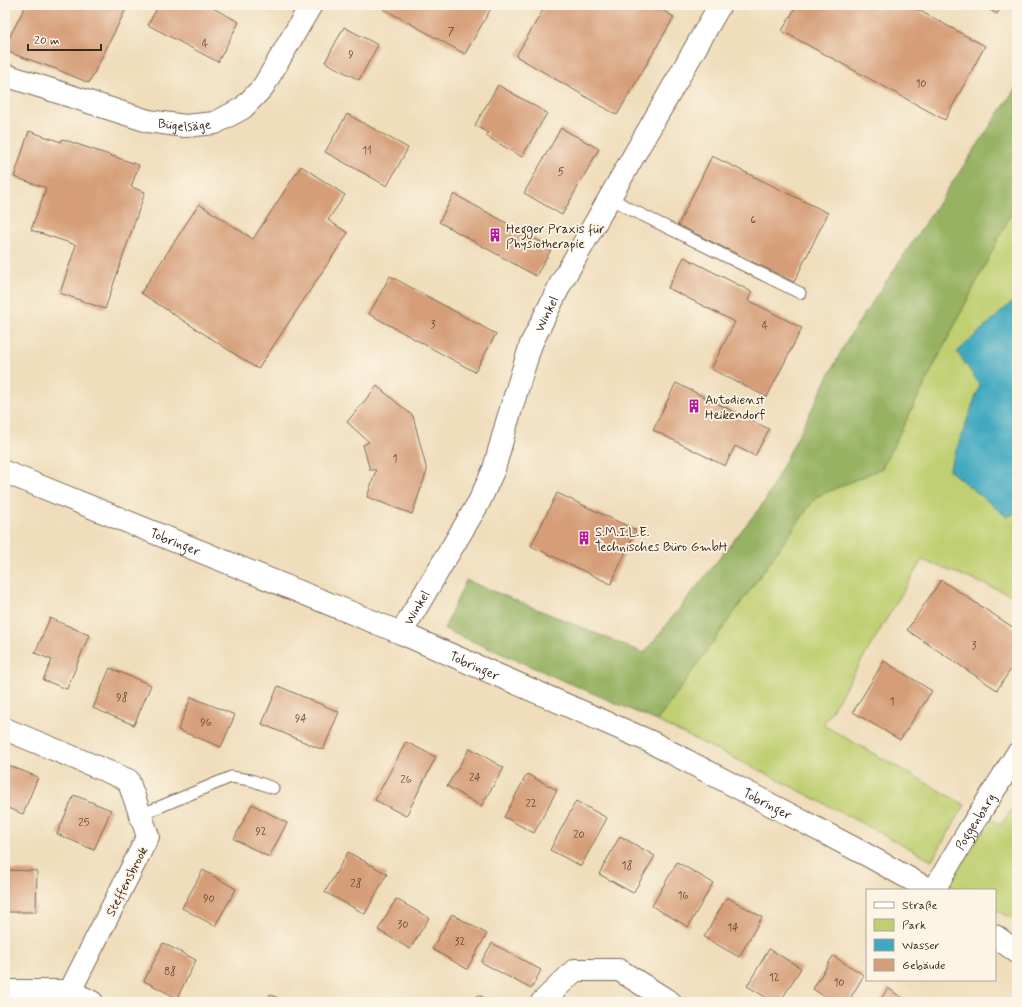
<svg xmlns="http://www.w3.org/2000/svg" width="1022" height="1007" viewBox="0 0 1022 1007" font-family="Mynerve,sans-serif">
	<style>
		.green { fill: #bfcf71; stroke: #7d7c48 }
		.forest { fill: #97b263; stroke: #696e40 }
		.water { fill: #40a9c0; stroke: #3e6a6f }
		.building { fill: #d69e78 }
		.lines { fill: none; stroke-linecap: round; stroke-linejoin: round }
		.service-casing { stroke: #7a6955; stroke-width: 13 }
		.minor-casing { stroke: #7a6955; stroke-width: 24 }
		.service { stroke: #fff; stroke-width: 11 }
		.minor { stroke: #fff; stroke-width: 22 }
		.labels { text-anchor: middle; stroke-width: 3.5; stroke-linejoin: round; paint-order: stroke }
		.number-label { font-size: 11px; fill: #624734 }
		.street-label { font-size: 13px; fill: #3b2a1e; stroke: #fcf5e5 }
		.poi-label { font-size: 13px; fill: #3b2a1e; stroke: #fcf5e5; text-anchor: start }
	</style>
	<rect width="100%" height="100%" fill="#fcf5e5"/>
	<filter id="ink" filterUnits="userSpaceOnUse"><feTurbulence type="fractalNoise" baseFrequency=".025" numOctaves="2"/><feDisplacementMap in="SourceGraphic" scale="8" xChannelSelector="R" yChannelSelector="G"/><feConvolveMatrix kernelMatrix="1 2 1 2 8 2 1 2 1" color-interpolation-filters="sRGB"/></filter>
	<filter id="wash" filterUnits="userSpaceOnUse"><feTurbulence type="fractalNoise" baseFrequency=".012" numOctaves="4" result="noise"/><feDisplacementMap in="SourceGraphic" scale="16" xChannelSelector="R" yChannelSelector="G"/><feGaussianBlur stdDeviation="0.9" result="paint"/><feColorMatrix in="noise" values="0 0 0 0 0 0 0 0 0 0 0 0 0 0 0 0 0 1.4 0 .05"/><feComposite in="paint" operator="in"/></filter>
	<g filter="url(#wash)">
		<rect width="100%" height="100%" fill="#efddbb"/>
		<!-- green -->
		<g class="green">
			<polygon points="1017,198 1017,311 1011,304 980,385 949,470 1007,517 1017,512 1017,597 922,560 823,725 965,805 932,860 777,779 657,721 816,497 882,468 1014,208"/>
			<polygon points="1017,802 1017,921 995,909 995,890 959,890 945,883 986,817 1001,825"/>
		</g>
		<!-- forest -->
		<polygon class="forest" points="1017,86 1017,198 1014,208 882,468 816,497 657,721 444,629 466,580 644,653 765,501 847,340"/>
		<!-- water -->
		<polygon class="water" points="1011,303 1017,311 1017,512 1007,517 949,470 980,385 957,352"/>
		<g id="blocks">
			<!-- building -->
			<g class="building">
				<polygon points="26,5 128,5 89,83 56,69 5,51 5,46"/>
				<polygon points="159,5 207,5 239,22 218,62 148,25"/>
				<polygon points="384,5 493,5 465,54 382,8"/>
				<polygon points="546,5 654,5 674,17 617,115 516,56"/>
				<polygon points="797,5 909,5 985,46 945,120 782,31"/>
				<polygon points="981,5 1002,5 997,14"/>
				<polygon points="344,27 378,45 359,80 325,62"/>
				<polygon points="498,85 547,113 522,157 486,136 488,133 475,125"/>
				<polygon points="347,114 408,148 387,186 325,152"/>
				<polygon points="561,128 599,149 562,215 524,193"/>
				<polygon points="29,131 61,142 62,139 139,165 131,187 145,192 105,309 60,293 76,245 31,230 46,188 14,177"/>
				<polygon points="712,156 828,213 794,282 678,225"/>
				<polygon points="301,166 345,195 328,220 348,233 258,369 141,293 199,204 253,239"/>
				<polygon points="454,194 552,248 536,276 439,222"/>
				<polygon points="684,257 752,292 748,300 802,328 767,397 711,369 735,322 668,288"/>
				<polygon points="390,276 496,334 475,372 369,314"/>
				<polygon points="676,383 769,429 755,456 735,446 725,466 653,430"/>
				<polygon points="377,386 413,416 427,471 412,514 367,497 376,470 370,470 363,445 369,442 347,422"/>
				<polygon points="557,493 636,530 611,584 531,546"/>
				<polygon points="941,580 1017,630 1017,660 997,690 907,630"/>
				<polygon points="5,603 9,605 5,614"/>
				<polygon points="50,618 89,635 67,689 43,680 52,660 35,653"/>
				<polygon points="884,661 932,691 900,740 853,712"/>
				<polygon points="110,668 151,685 134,725 93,708"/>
				<polygon points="278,686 339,712 323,750 262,724"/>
				<polygon points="191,697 235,715 221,747 178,730"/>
				<polygon points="406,742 436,757 406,816 375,800"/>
				<polygon points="470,748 504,768 481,806 447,786"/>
				<polygon points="5,764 38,777 23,814 5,807"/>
				<polygon points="527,774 557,790 534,833 504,817"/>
				<polygon points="74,795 111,810 94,850 57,834"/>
				<polygon points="576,801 607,818 581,866 550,850"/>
				<polygon points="252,804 287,823 269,857 234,839"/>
				<polygon points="620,836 655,856 633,893 599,874"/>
				<polygon points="348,852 387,874 365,914 325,892"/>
				<polygon points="677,862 713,883 688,927 652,906"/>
				<polygon points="5,870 37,871 36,912 5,912"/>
				<polygon points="203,870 236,889 215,926 182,908"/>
				<polygon points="727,897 762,917 739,957 704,937"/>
				<polygon points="396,899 429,918 410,949 378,930"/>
				<polygon points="452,914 487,934 467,969 432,949"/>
				<polygon points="163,943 196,960 177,998 144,981"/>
				<polygon points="492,943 541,970 531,989 481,962"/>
				<polygon points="769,949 801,968 780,1002 774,1002 747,986"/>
				<polygon points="833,956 864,975 848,1002 833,1002 813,989"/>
				<polygon points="888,988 908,1002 879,1002"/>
				<polygon points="270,994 286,1002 266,1002"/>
				<polygon points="478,995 490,1002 474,1002"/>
			</g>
		</g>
	</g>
	<g filter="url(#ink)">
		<use href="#blocks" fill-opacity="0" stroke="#7a6955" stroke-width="1"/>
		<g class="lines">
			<!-- service casing -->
			<g class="service-casing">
				<g id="service">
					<polyline points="610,197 628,208 800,293"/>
					<polyline points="140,815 231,777 251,780 273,788"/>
				</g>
			</g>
			<!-- minor casing -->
			<g class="minor-casing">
				<g id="minor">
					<path id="s1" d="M5,75L148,121L185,126L215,123L243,108L263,87L311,5"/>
					<path id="s2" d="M5,472L401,633L649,741L865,854L930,890"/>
					<path id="s3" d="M401,633L479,502L494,469L507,422L531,344L562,281L720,5"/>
					<polyline points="5,729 128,780 148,836 70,991"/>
					<path id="s4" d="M934,890L969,830L1017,754"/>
					<polyline points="995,936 1017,952"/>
					<polyline points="5,991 70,991 92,1002"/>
					<polyline points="542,1002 575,970 619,970 670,1002"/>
				</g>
			</g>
			<!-- service -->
			<use href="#service" class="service"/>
			<!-- minor -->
			<use href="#minor" class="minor"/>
		</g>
	</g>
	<!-- icons -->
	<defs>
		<g id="building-bare" transform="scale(1.08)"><path d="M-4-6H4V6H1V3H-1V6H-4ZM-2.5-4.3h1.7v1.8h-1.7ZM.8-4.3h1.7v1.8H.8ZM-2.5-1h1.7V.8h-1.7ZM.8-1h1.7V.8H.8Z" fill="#b5179e" stroke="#fcf5e5" stroke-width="2.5" paint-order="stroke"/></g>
	</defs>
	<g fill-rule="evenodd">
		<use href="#building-bare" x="495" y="235"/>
		<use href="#building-bare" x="694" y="406"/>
		<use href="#building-bare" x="584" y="538"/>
	</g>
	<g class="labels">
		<!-- number labels -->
		<g class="number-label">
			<text x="451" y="35">7</text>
			<text x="205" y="47">4</text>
			<text x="351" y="58">9</text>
			<text x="921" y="87">10</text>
			<text x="367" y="154">11</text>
			<text x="561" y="175">5</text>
			<text x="753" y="223">6</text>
			<text x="433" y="328">3</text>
			<text x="765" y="329">4</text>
			<text x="395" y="462">1</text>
			<text x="974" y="649">3</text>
			<text x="122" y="701">98</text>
			<text x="892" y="705">1</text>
			<text x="301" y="722">94</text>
			<text x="206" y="726">96</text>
			<text x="475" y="781">24</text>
			<text x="406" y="783">26</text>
			<text x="531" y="807">22</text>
			<text x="84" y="826">25</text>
			<text x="261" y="835">92</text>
			<text x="579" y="838">20</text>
			<text x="627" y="869">18</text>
			<text x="356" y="887">28</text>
			<text x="683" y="899">16</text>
			<text x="209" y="902">90</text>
			<text x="403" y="928">30</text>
			<text x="733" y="931">14</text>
			<text x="460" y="945">32</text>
			<text x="170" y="975">88</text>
			<text x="774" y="981">12</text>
			<text x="839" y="986">10</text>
		</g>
		<!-- street labels -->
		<g class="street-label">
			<text dy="5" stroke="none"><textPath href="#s1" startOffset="187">Bügelsäge</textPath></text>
			<text dy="5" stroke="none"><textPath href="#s3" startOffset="353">Winkel</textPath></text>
			<text dy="5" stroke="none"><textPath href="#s2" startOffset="184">Tobringer</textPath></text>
			<text dy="5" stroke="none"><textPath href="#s3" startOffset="30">Winkel</textPath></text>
			<text dy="5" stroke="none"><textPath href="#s2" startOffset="508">Tobringer</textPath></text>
			<text dy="5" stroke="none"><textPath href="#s2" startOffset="832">Tobringer</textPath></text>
			<text dy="5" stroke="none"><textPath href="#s4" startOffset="80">Poggenbarg</textPath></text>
			<text transform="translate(126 881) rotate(-63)" y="5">Steffensbrook</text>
		</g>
		<!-- poi labels -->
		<g class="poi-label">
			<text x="506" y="233">Hegger Praxis für<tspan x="506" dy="15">Physiotherapie</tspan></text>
			<text x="705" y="404">Autodienst<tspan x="705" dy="15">Heikendorf</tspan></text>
			<text x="595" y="536">S.M.I.L.E.<tspan x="595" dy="15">Technisches Büro GmbH</tspan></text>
		</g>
	</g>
	<!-- margin -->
	<rect width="1022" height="1007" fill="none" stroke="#fcf5e5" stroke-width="20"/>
	<!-- legend -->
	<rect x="866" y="889" width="130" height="92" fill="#fcf5e5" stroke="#afa495"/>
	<rect x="874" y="902" width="20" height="6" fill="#ffffff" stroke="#afa495"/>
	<text x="902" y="909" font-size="12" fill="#3b2a1e">Straße</text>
	<rect x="874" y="919" width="20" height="12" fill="#bfcf71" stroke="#afa495"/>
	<text x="902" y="929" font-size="12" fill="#3b2a1e">Park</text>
	<rect x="874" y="939" width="20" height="12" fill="#40a9c0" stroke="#afa495"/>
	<text x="902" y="949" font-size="12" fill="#3b2a1e">Wasser</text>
	<rect x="874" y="959" width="20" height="12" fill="#d69e78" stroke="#afa495"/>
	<text x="902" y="969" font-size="12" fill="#3b2a1e">Gebäude</text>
	<!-- scale -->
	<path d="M28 44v6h73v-6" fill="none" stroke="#3b2a1e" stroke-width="2"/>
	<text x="34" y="44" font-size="12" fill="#3b2a1e" stroke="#fcf5e5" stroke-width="3" paint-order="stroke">20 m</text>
</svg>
